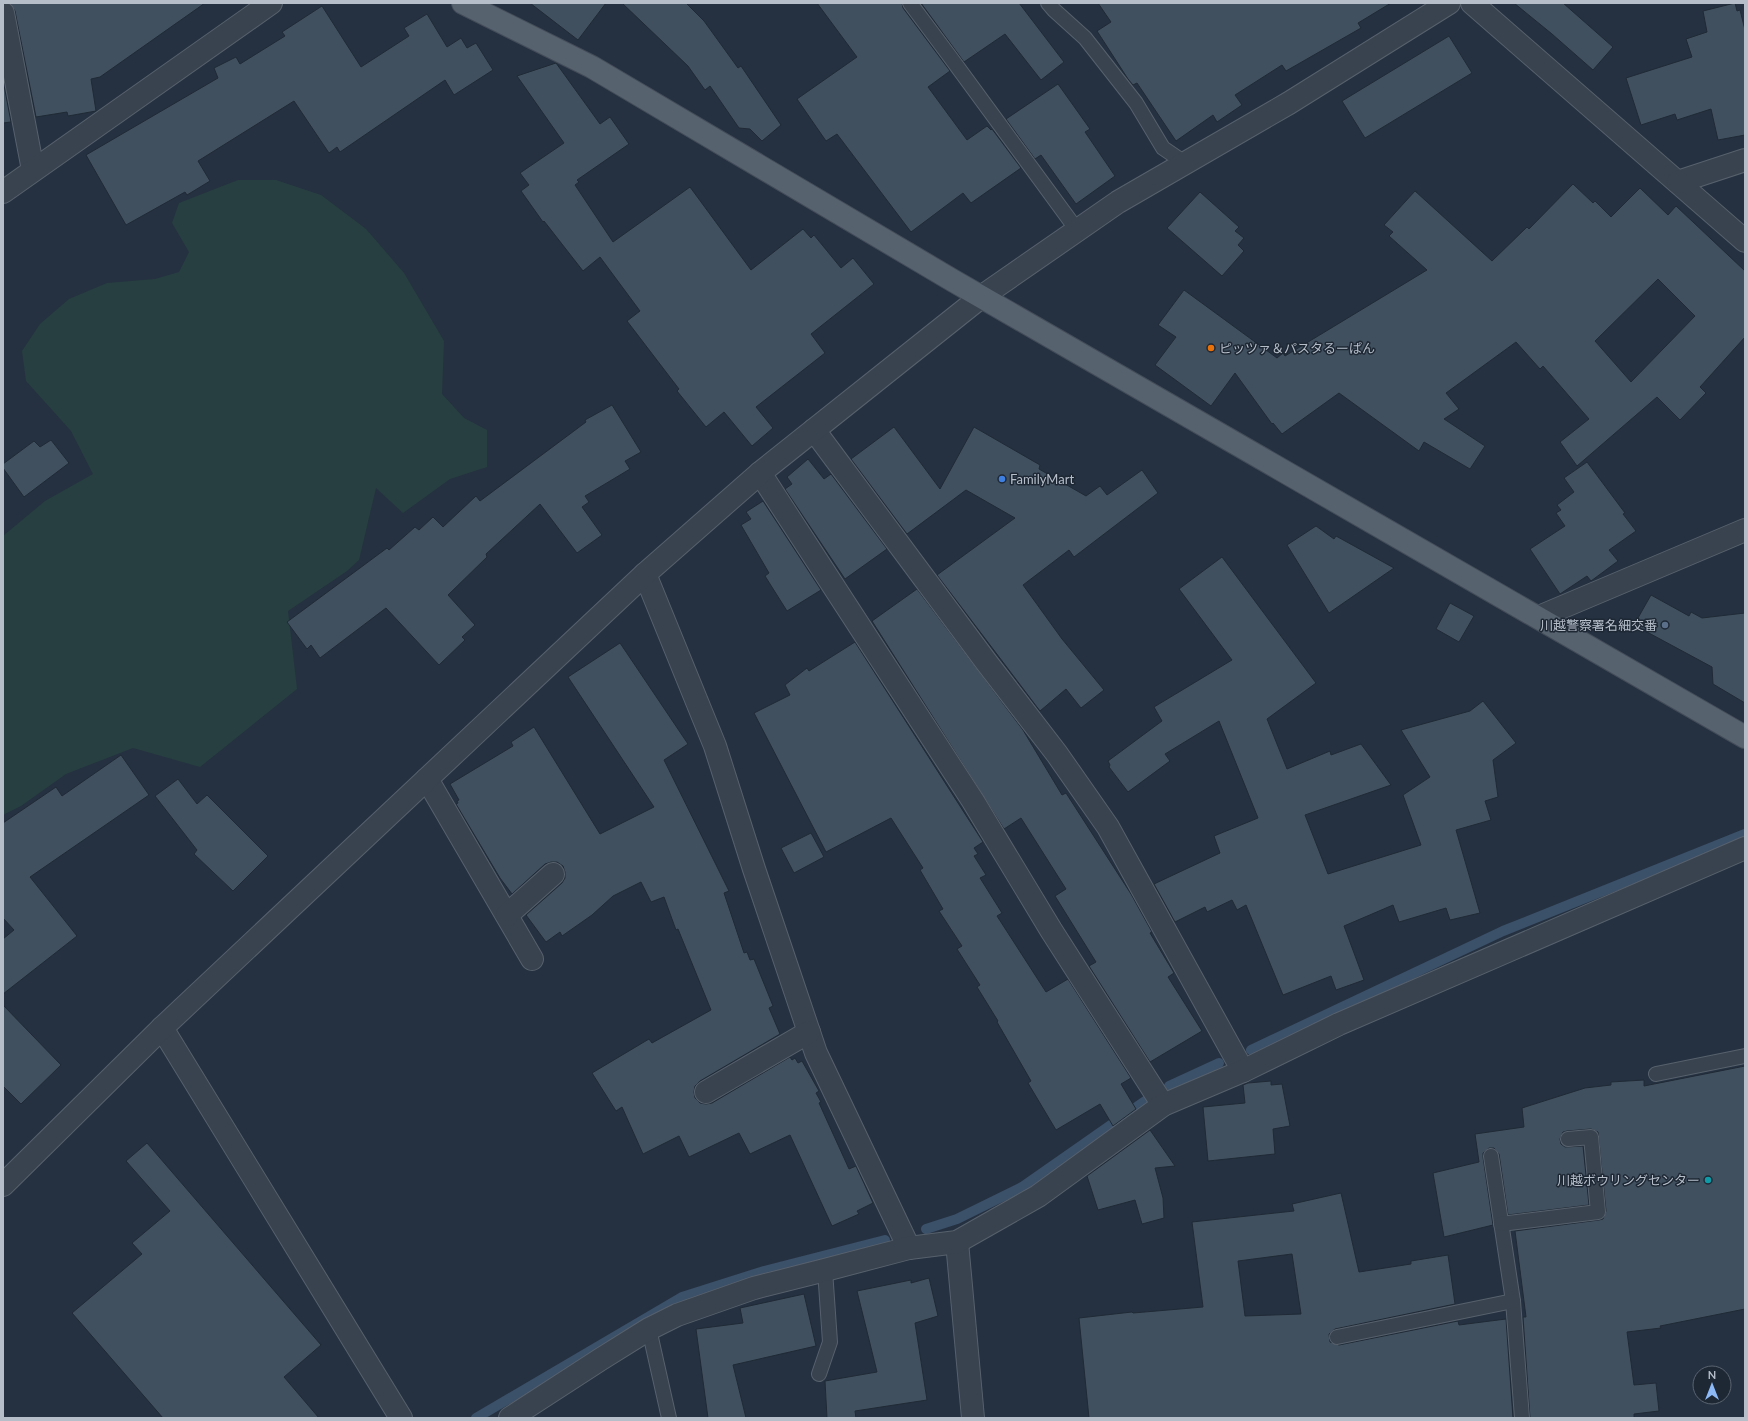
<svg xmlns="http://www.w3.org/2000/svg" width="1748" height="1421" viewBox="0 0 1748 1421" font-family="Lato,'Noto Sans JP',sans-serif">
	<style>
		.green { fill: #273f41 }
		.lines { fill: none; stroke-linecap: round; stroke-linejoin: round }
		.stream { stroke: #3b5069; stroke-width: 10 }
		.building { fill: #41505e; stroke: #202a37; fill-rule: evenodd }
		.service-casing { stroke: #57616d; stroke-width: 16 }
		.minor-casing { stroke: #57616d; stroke-width: 24 }
		.tertiary-casing { stroke: #57616d; stroke-width: 24 }
		.primary-casing { stroke: #434c59; stroke-width: 24 }
		.service { stroke: #39434f; stroke-width: 14 }
		.minor { stroke: #39434f; stroke-width: 22 }
		.tertiary { stroke: #39434f; stroke-width: 22 }
		.primary { stroke: #57626f; stroke-width: 22 }
		.food-dot { fill: #e8710a; stroke: #1e2835; stroke-width: 1.5 }
		.shop-dot { fill: #3f7fe0; stroke: #1e2835; stroke-width: 1.5 }
		.service-dot { fill: #5c6f8a; stroke: #1e2835; stroke-width: 1.5 }
		.culture-dot { fill: #0f9aa8; stroke: #1e2835; stroke-width: 1.5 }
		.labels { text-anchor: middle; stroke-width: 3; stroke-linejoin: round; paint-order: stroke }
		.poi-label { font-size: 13px; fill: #b6beca; stroke: #1e2835; text-anchor: start }
	</style>
	<rect width="100%" height="100%" fill="#253140"/>
	<!-- green -->
	<polygon class="green" points="238,180 276,180 321,195 366,229 404,273 444,341 442,394 464,418 487,430 487,467 450,479 403,513 376,488 359,560 347,571 288,611 297,689 200,767 133,748 66,774 21,806 3,815 3,536 45,501 93,474 71,431 26,381 22,351 40,324 69,299 107,283 155,279 179,272 189,252 172,223 179,203"/>
	<g class="lines">
		<!-- stream -->
		<g class="stream">
			<polyline points="1251,1050 1503,931 1745,834"/>
			<polyline points="1169,1086 1219,1063"/>
			<polyline points="926,1229 957,1219 1022,1187 1145,1101"/>
			<polyline points="476,1418 682,1297 764,1271 885,1240"/>
		</g>
	</g>
	<!-- building -->
	<g class="building">
		<polygon points="10,3 205,3 100,77 91,79 96,111 68,116 67,112 36,117 15,11"/>
		<polygon points="530,3 606,3 578,40"/>
		<polygon points="622,3 686,3 704,21 738,68 741,66 781,125 762,141 750,129 739,128 710,86 705,90 688,66"/>
		<polygon points="817,3 902,3 903,8 950,71 928,87 967,140 987,126 991,130 992,129 1021,168 971,203 963,193 911,232 837,134 826,141 797,99 857,57"/>
		<polygon points="921,3 1019,3 1064,62 1041,80 1005,34 964,62"/>
		<polygon points="1098,3 1391,3 1358,23 1361,28 1286,71 1282,65 1235,95 1242,105 1217,122 1213,115 1176,141 1137,83 1133,85 1128,79 1097,31 1111,22"/>
		<polygon points="1514,3 1563,3 1613,47 1593,70 1552,34"/>
		<polygon points="1735,3 1737,11 1740,10 1745,30 1745,135 1718,140 1711,109 1677,120 1675,114 1641,125 1626,78 1692,57 1686,39 1707,32 1703,11"/>
		<polygon points="322,6 361,67 409,36 404,28 427,14 447,47 461,38 467,48 476,43 493,70 454,95 445,80 340,152 337,147 329,153 294,101 198,161 210,181 187,195 185,192 126,225 86,155 218,78 214,68 236,57 240,64 285,36 282,32"/>
		<polygon points="1449,36 1472,73 1365,138 1342,101"/>
		<polygon points="556,63 600,124 610,117 629,144 577,180 579,182 575,185 613,242 690,187 751,270 803,229 811,238 814,235 841,268 853,258 874,284 811,334 825,353 756,407 773,428 752,446 724,412 706,427 677,391 679,389 627,321 640,311 600,257 583,271 544,221 543,222 521,191 529,185 520,173 564,143 517,76"/>
		<polygon points="3,80 11,122 3,123"/>
		<polygon points="1058,84 1090,129 1085,132 1115,176 1076,204 1041,155 1035,159 1006,119"/>
		<path d="M1573,184L1593,203L1595,201L1611,217L1640,188L1668,215L1676,206L1745,271V337L1700,387L1706,393L1680,420L1657,397L1577,466L1560,442L1589,419L1543,366L1540,369L1516,342L1446,393L1459,409L1444,419L1485,446L1470,469L1424,442L1419,451L1339,393L1282,434L1273,423L1272,424L1235,373L1211,406L1155,365L1176,337L1158,325L1184,290L1277,358L1283,353L1285,356L1427,270L1389,236L1393,232L1384,225L1415,191L1492,261L1527,227L1529,229ZM1658,279L1695,316L1631,382L1595,341Z"/>
		<polygon points="1200,192 1239,227 1235,231 1244,238 1238,245 1244,251 1222,276 1167,228"/>
		<polygon points="612,405 641,452 625,461 630,469 585,496 589,502 582,507 602,535 577,553 540,504 486,554 487,557 448,595 475,625 462,637 465,640 439,665 386,608 320,658 311,645 307,649 287,622 387,548 389,550 415,527 419,530 433,517 443,527 476,496 480,501 586,422 585,420"/>
		<polygon points="894,427 940,489 974,427 1040,465 1039,469 1086,496 1100,486 1107,495 1142,470 1158,493 1074,557 1069,550 1023,585 1062,639 1104,690 1081,708 1066,689 1040,711 937,575 1015,518 966,490 907,534 851,459"/>
		<polygon points="51,440 69,463 24,497 3,468 3,464 34,441 40,447"/>
		<polygon points="808,459 824,479 831,474 887,549 845,579 785,489 792,484 787,477"/>
		<polygon points="1587,462 1625,513 1623,514 1636,531 1609,550 1618,561 1591,581 1587,576 1560,594 1530,549 1565,526 1556,513 1561,510 1557,505 1574,492 1564,478"/>
		<polygon points="763,501 821,590 787,611 765,576 769,573 741,525 751,519 746,512"/>
		<polygon points="1316,526 1334,539 1336,536 1394,568 1329,613 1287,545"/>
		<polygon points="1222,557 1316,683 1267,719 1287,769 1330,751 1331,755 1361,744 1391,785 1305,815 1328,874 1421,845 1403,795 1430,777 1401,730 1470,711 1483,701 1516,743 1493,760 1498,797 1485,801 1491,820 1456,830 1480,913 1450,920 1446,908 1399,922 1393,905 1344,926 1364,980 1336,990 1331,976 1283,995 1246,905 1237,910 1232,900 1207,912 1205,907 1175,922 1154,884 1220,853 1214,836 1258,818 1219,721 1165,754 1170,761 1128,792 1109,767 1110,765 1108,761 1162,721 1154,707 1232,660 1179,589"/>
		<polygon points="917,589 1023,730 1062,795 1066,793 1131,894 1152,932 1150,933 1174,973 1168,977 1202,1031 1150,1062 1089,966 1096,962 1055,896 1066,889 1021,818 1004,829 872,621"/>
		<polygon points="1651,595 1689,616 1691,612 1702,618 1745,613 1745,703 1713,684 1712,667 1634,625"/>
		<polygon points="1450,603 1474,616 1459,642 1436,629"/>
		<polygon points="855,642 983,842 974,848 978,854 974,856 986,875 980,878 1002,913 997,916 1046,992 1068,979 1131,1078 1121,1084 1136,1109 1113,1126 1100,1104 1056,1130 1028,1083 1031,1081 997,1022 998,1021 977,987 980,985 957,949 962,946 939,911 943,909 920,870 923,868 891,818 826,852 754,713 790,695 785,685 807,668 809,671"/>
		<polygon points="620,643 688,744 664,760 729,891 724,893 744,953 747,952 750,960 754,959 773,1006 769,1008 780,1034 700,1081 695,1086 694,1092 695,1098 700,1103 706,1104 712,1103 790,1057 792,1060 795,1058 798,1063 802,1061 819,1091 816,1093 821,1102 819,1103 849,1169 856,1166 873,1203 857,1211 859,1214 832,1226 790,1135 750,1154 739,1133 689,1157 679,1136 643,1154 622,1107 616,1111 592,1073 649,1039 652,1043 711,1010 678,929 676,930 664,897 651,902 641,882 613,896 592,915 562,936 560,932 546,942 526,915 562,883 565,878 565,872 563,866 557,862 551,862 545,864 512,894 500,878 456,804 458,803 457,801 459,800 450,784 513,746 511,742 534,727 600,834 654,807 568,677"/>
		<polygon points="121,755 149,795 30,877 77,936 3,994 3,939 14,930 3,918 3,823 56,787 62,796"/>
		<polygon points="178,779 197,804 207,795 268,856 233,891 194,854 197,850 155,796"/>
		<polygon points="811,833 824,857 794,873 781,848"/>
		<polygon points="3,1005 61,1065 21,1104 3,1086"/>
		<polygon points="1745,1066 1745,1309 1660,1326 1661,1328 1627,1332 1634,1385 1656,1383 1659,1411 1634,1414 1634,1418 1530,1418 1523,1317 1526,1317 1515,1231 1599,1220 1603,1219 1606,1211 1598,1132 1591,1129 1567,1131 1563,1132 1560,1139 1561,1144 1565,1147 1583,1146 1589,1205 1508,1215 1499,1154 1494,1148 1489,1148 1483,1153 1483,1157 1493,1225 1444,1237 1433,1173 1479,1162 1475,1134 1524,1127 1522,1108 1585,1088 1611,1085 1611,1082 1644,1080 1644,1086"/>
		<polygon points="1271,1081 1271,1085 1282,1084 1290,1126 1273,1129 1275,1154 1208,1161 1203,1107 1245,1103 1243,1085 1248,1083"/>
		<polygon points="1150,1130 1175,1166 1155,1168 1163,1198 1164,1218 1142,1224 1135,1200 1098,1210 1087,1176"/>
		<polygon points="147,1143 321,1345 284,1377 319,1418 163,1418 72,1313 142,1254 132,1243 170,1211 126,1161"/>
		<path d="M1341,1193L1359,1272L1411,1264V1261L1448,1255L1455,1304L1335,1329L1329,1334L1330,1342L1339,1345L1458,1321L1459,1325L1506,1319L1513,1418H1089L1079,1318L1132,1312L1133,1313L1203,1307L1192,1222L1294,1211L1292,1204ZM1292,1254L1301,1314L1245,1316L1238,1261Z"/>
		<polygon points="929,1278 938,1316 915,1323 927,1400 855,1411 856,1418 827,1418 825,1381 877,1372 857,1291 911,1280 911,1283"/>
		<polygon points="804,1294 816,1346 733,1365 746,1418 708,1418 696,1329 743,1323 740,1308"/>
	</g>
	<g class="lines">
		<!-- service casing -->
		<g class="service-casing">
			<g id="service">
				<polyline points="910,3 948,54 1077,230"/>
				<polyline points="1048,3 1054,10 1085,38 1136,103 1163,148 1185,163"/>
				<polyline points="1656,1074 1745,1056"/>
				<polyline points="1491,1156 1513,1301 1522,1418"/>
				<polyline points="1501,1224 1598,1212 1591,1137 1568,1139"/>
				<polyline points="649,1329 669,1418"/>
				<polyline points="1337,1337 1513,1301"/>
				<polyline points="819,1374 830,1342 825,1270"/>
			</g>
		</g>
		<!-- minor casing -->
		<g class="minor-casing">
			<g id="minor">
				<polyline points="1472,3 1745,241"/>
				<polyline points="3,13 33,170"/>
				<polyline points="1678,182 1745,160"/>
				<polyline points="3,192 271,3"/>
				<polyline points="981,297 1118,202 1289,103 1449,3"/>
				<polyline points="814,430 987,663 1057,754 1108,827 1243,1071"/>
				<polyline points="760,473 973,801 1051,930 1163,1105"/>
				<polyline points="645,574 715,746 754,869 816,1053 909,1248"/>
				<polyline points="1539,617 1745,530"/>
				<polyline points="427,779 532,959"/>
				<polyline points="507,915 553,874"/>
				<polyline points="162,1028 401,1418"/>
				<polyline points="706,1092 809,1032"/>
				<polyline points="957,1242 973,1418"/>
				<polyline points="510,1418 601,1359 649,1329 677,1315 754,1288 825,1270 909,1248 957,1242 1038,1196 1163,1105 1243,1071 1339,1024 1745,848"/>
			</g>
		</g>
		<!-- tertiary casing -->
		<g class="tertiary-casing">
			<polyline id="tertiary" points="3,1185 162,1028 645,574 760,473 981,297"/>
		</g>
		<!-- primary casing -->
		<g class="primary-casing">
			<polyline id="primary" points="463,3 592,67 952,280 1745,737"/>
		</g>
		<!-- service -->
		<use href="#service" class="service"/>
		<!-- minor -->
		<use href="#minor" class="minor"/>
		<!-- tertiary -->
		<use href="#tertiary" class="tertiary"/>
		<!-- primary -->
		<use href="#primary" class="primary"/>
	</g>
	<!-- markers -->
	<circle class="food-dot" cx="1211" cy="348" r="4"/>
	<circle class="shop-dot" cx="1002" cy="479" r="4"/>
	<circle class="service-dot" cx="1665" cy="625" r="4"/>
	<circle class="culture-dot" cx="1708" cy="1180" r="4"/>
	<g class="labels">
		<!-- poi labels -->
		<g class="poi-label">
			<text x="1219" y="353">ピッツァ＆パスタるーぱん</text>
			<text x="1010" y="484">FamilyMart</text>
			<text x="1657" y="630" text-anchor="end">川越警察署名細交番</text>
			<text x="1700" y="1185" text-anchor="end">川越ボウリングセンター</text>
		</g>
	</g>
	<!-- border -->
	<rect width="1748" height="1421" fill="none" stroke="#b6beca" stroke-width="8"/>
	<!-- north arrow -->
	<g transform="translate(1712 1385)"><circle r="19" fill="#1e2835" stroke="#5b6471"/>
	<path d="M0-3L7 15L0 10L-7 15Z" fill="#8dbaf7"/>
	<text y="-6" font-size="11" font-weight="bold" text-anchor="middle" fill="#b6beca">N</text>
	</g>
</svg>
